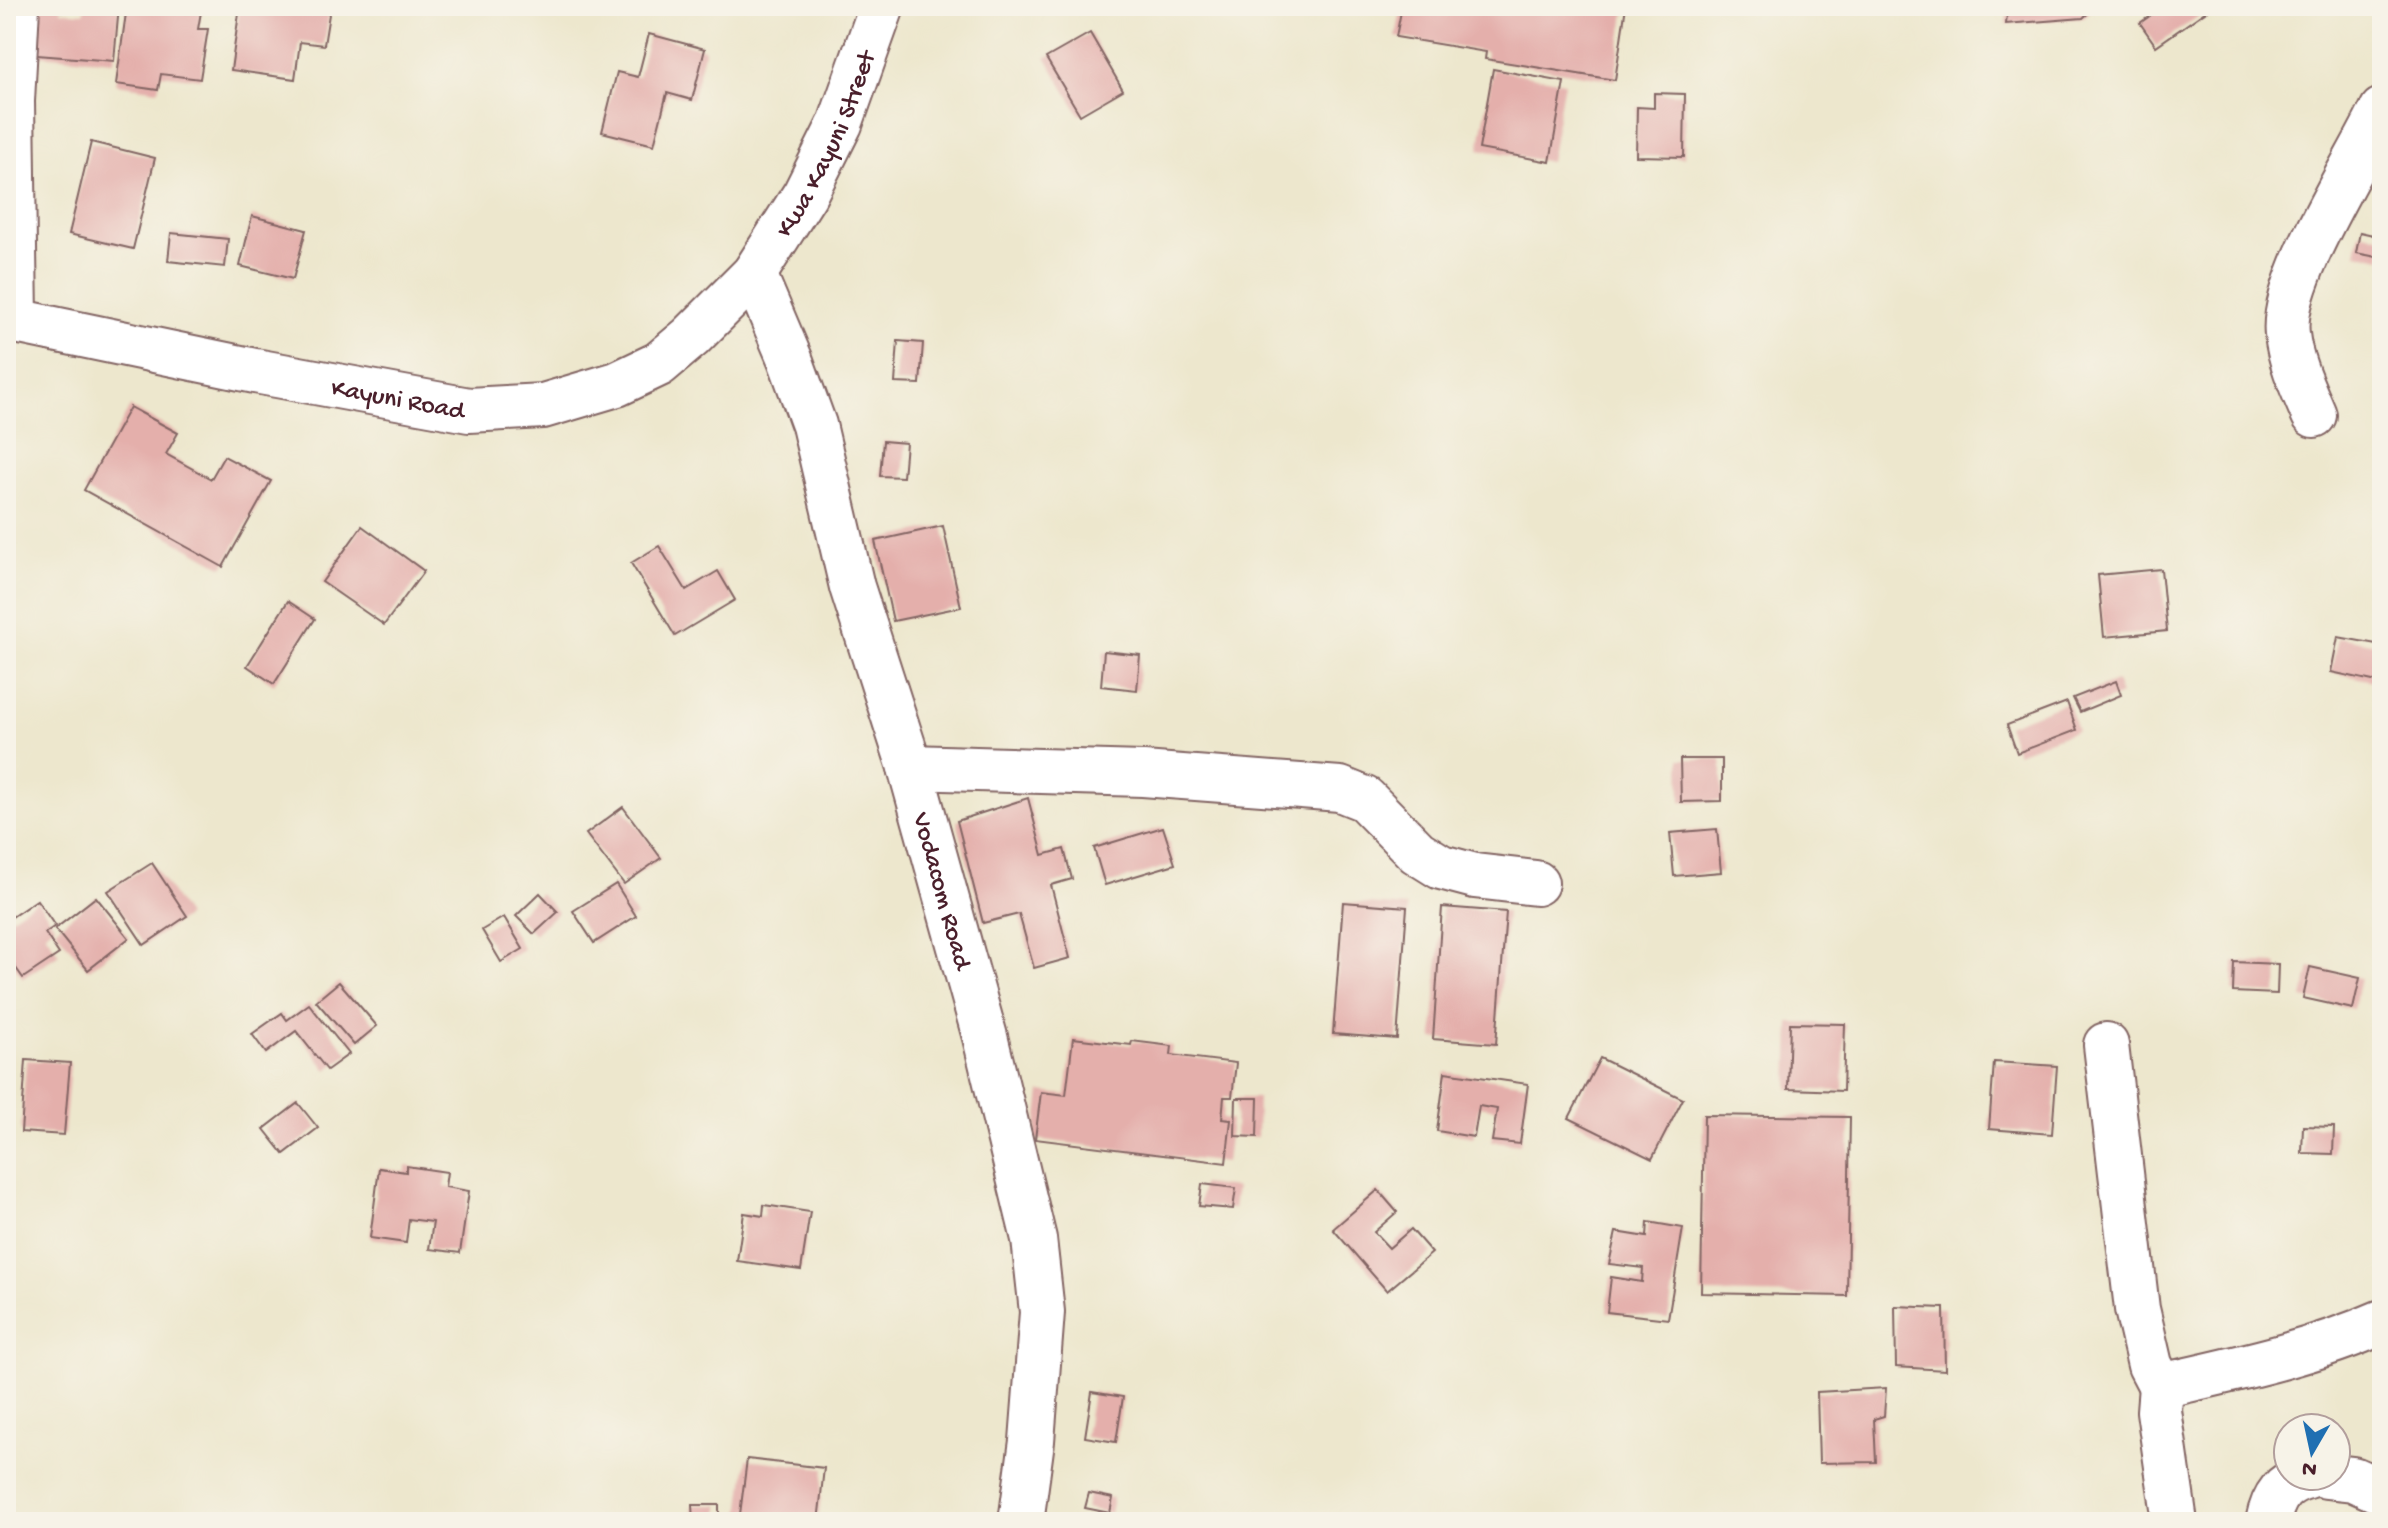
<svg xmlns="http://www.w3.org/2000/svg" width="2388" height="1528" viewBox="0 0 2388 1528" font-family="'Gochi Hand',sans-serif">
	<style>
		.building { fill: #e4afab }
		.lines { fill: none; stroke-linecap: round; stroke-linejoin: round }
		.street-casing { stroke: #836564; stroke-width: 48 }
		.secondary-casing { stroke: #836564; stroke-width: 48 }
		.street { stroke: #fff; stroke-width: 44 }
		.secondary { stroke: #fff; stroke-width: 44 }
		.labels { text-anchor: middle; stroke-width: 6; stroke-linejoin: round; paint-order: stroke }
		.street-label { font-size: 26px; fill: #4a1f2b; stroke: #f7f3e8 }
	</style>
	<rect width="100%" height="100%" fill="#f7f3e8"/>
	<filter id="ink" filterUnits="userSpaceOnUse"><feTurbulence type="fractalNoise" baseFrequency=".0125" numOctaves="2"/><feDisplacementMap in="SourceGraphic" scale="16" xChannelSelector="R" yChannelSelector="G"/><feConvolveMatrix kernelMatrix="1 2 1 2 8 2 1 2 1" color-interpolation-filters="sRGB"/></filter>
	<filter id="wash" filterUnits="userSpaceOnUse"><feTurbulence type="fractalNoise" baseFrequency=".006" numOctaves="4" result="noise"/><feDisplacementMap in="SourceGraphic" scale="32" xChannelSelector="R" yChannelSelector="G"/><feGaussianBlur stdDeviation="1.8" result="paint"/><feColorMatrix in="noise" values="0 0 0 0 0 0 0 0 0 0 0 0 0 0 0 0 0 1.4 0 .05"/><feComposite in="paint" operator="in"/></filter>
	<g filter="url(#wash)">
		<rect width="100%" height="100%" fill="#ede7cd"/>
		<g id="blocks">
			<!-- building -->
			<g class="building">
				<polygon points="28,6 62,6 61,11 84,13 85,6 119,6 114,61 24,54"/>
				<polygon points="127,6 202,6 198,29 208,29 200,79 161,74 158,90 116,84"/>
				<polygon points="240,6 330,8 324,45 300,42 295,79 231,70"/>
				<polygon points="1402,6 1626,6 1615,80 1485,59 1486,52 1396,37"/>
				<polygon points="2008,6 2096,6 2083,18 2006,24"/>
				<polygon points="2164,6 2206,6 2209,9 2156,46 2140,23"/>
				<polygon points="1090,33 1123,90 1080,115 1046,58"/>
				<polygon points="649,34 705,49 692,100 667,93 654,145 602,132 617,72 638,77"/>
				<polygon points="1493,69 1564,82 1550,162 1479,149"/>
				<polygon points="1654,93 1685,94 1684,157 1636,156 1637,107 1654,108"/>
				<polygon points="91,142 155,158 133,249 69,234"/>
				<polygon points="252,216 306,230 293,279 240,266"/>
				<polygon points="2360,232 2382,237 2382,258 2356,253"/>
				<polygon points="171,233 228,239 225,267 168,261"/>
				<polygon points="898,341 923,343 920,384 895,383"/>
				<polygon points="6,393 16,394 13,415 6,415"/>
				<polygon points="130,407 178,433 166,454 211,479 224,456 271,481 223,567 84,490"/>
				<polygon points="883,441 906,443 903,477 880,476"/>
				<polygon points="362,526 424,571 384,625 322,582"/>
				<polygon points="943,526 961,607 893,621 875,541"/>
				<polygon points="659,546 686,590 718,571 735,600 675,636 631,563"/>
				<polygon points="2161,569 2167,631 2104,637 2098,575"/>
				<polygon points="288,601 315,619 274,684 247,666"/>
				<polygon points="2338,637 2382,645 2382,683 2331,672"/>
				<polygon points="1104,651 1140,655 1137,690 1101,686"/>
				<polygon points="2116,681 2121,695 2080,712 2073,698"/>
				<polygon points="2067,702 2077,730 2017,753 2007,725"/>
				<polygon points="1680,759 1722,759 1722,801 1681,802"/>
				<polygon points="1028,798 1043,855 1064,849 1072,879 1051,885 1070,958 1034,968 1019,914 983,923 957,821"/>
				<polygon points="623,807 661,858 624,884 586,834"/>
				<polygon points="1163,827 1175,864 1105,885 1094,848"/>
				<polygon points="1717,829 1721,872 1674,876 1670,833"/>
				<polygon points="152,863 187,916 144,945 108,891"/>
				<polygon points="616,884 636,916 594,943 573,911"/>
				<polygon points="540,893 558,912 534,934 516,916"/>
				<polygon points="96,897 129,938 88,970 55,929"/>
				<polygon points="37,900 55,926 45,933 59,954 23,978 6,954 6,921"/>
				<polygon points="1343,902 1407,907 1397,1039 1333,1034"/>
				<polygon points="1442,907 1506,912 1496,1044 1433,1039"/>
				<polygon points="504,917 523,949 501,962 482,930"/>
				<polygon points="2234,962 2278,964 2277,994 2233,992"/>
				<polygon points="2310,967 2360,978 2353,1009 2303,998"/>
				<polygon points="339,982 377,1026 354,1045 316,1001"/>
				<polygon points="309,1004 349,1054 327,1070 296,1031 266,1053 252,1034 282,1013 287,1020"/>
				<polygon points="1790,1023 1845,1024 1843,1091 1788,1089"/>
				<polygon points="1073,1038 1131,1045 1132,1041 1172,1046 1171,1055 1236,1063 1232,1097 1224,1097 1222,1119 1231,1120 1226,1163 1035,1139 1041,1092 1066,1095"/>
				<polygon points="1600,1058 1683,1099 1652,1159 1569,1118"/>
				<polygon points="26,1060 70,1063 64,1135 21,1132"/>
				<polygon points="1994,1062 2057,1066 2052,1134 1989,1129"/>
				<polygon points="1445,1072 1528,1084 1520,1144 1492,1141 1497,1109 1479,1106 1474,1137 1437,1131"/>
				<polygon points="1236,1098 1258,1098 1257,1137 1235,1136"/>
				<polygon points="298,1103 318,1128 284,1154 264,1129"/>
				<polygon points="1704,1115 1850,1117 1847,1296 1701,1293"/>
				<polygon points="2303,1126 2334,1127 2333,1154 2302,1153"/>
				<polygon points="406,1166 447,1172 445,1187 469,1191 460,1253 429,1249 433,1222 409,1219 406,1243 370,1238 379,1168 406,1172"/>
				<polygon points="1202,1184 1236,1188 1233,1209 1199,1206"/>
				<polygon points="1378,1190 1397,1212 1374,1232 1389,1248 1411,1229 1432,1253 1387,1291 1333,1229"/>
				<polygon points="764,1205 810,1212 801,1270 737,1261 744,1213 763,1216"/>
				<polygon points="1648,1222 1683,1228 1668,1319 1607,1312 1611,1277 1642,1282 1643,1268 1609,1264 1616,1232 1647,1237"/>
				<polygon points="1895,1306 1944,1308 1945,1370 1896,1367"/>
				<polygon points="1886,1388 1884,1416 1874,1419 1876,1462 1819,1463 1817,1392"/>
				<polygon points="1092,1392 1123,1397 1116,1442 1085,1437"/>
				<polygon points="747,1459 824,1468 818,1522 739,1522"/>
				<polygon points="1089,1493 1113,1498 1110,1513 1085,1508"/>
				<polygon points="692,1505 719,1505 719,1522 693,1522"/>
			</g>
		</g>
	</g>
	<g filter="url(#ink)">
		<use href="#blocks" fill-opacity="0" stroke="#836564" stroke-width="2"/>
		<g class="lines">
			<!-- street casing -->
			<g class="street-casing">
				<g id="street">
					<path id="s1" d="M754,274L790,359L814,425L852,587L910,767L985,1037L1034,1239L1042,1312L1032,1441L1021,1522"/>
					<polyline points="15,320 12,101 17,6"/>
					<path d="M2314,415C2303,389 2290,362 2287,334C2280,280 2358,162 2382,110"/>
					<polyline points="910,767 1143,774 1340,789 1365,799 1417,852 1441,867 1475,876 1536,883"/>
					<polyline points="2106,1045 2137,1309 2150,1365 2161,1386"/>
					<polyline points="2326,1476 2353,1479 2382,1492"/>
					<path d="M2175,1522L2159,1411L2161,1386C2236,1369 2312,1353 2382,1322"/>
					<path d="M2268,1522C2273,1496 2283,1482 2308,1476"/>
				</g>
			</g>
			<!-- secondary casing -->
			<g class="secondary-casing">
				<g id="secondary">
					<path id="s2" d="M6,319L255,371L469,410L543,406L617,384L659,364L691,337L754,274L805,194L840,124L882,6"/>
				</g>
			</g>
			<!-- street -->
			<use href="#street" class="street"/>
			<!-- secondary -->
			<use href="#secondary" class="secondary"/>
		</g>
	</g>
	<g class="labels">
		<!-- street labels -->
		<g class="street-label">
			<text dy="9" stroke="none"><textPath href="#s2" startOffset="950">Kwa Kayuni Street</textPath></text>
			<text dy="9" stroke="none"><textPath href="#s2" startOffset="400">Kayuni Road</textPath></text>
			<text dy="9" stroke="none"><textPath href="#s1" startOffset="646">Vodacom Road</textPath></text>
		</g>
	</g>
	<!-- margin -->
	<rect width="2388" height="1528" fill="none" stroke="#f7f3e8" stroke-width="32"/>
	<!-- north arrow -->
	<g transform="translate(2312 1452) rotate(189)"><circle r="38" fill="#f7f3e8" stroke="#b29e9c" stroke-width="2"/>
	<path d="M0-6L14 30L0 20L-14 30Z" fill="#1f6fb2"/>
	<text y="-12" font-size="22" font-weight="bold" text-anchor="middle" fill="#4a1f2b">N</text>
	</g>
</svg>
